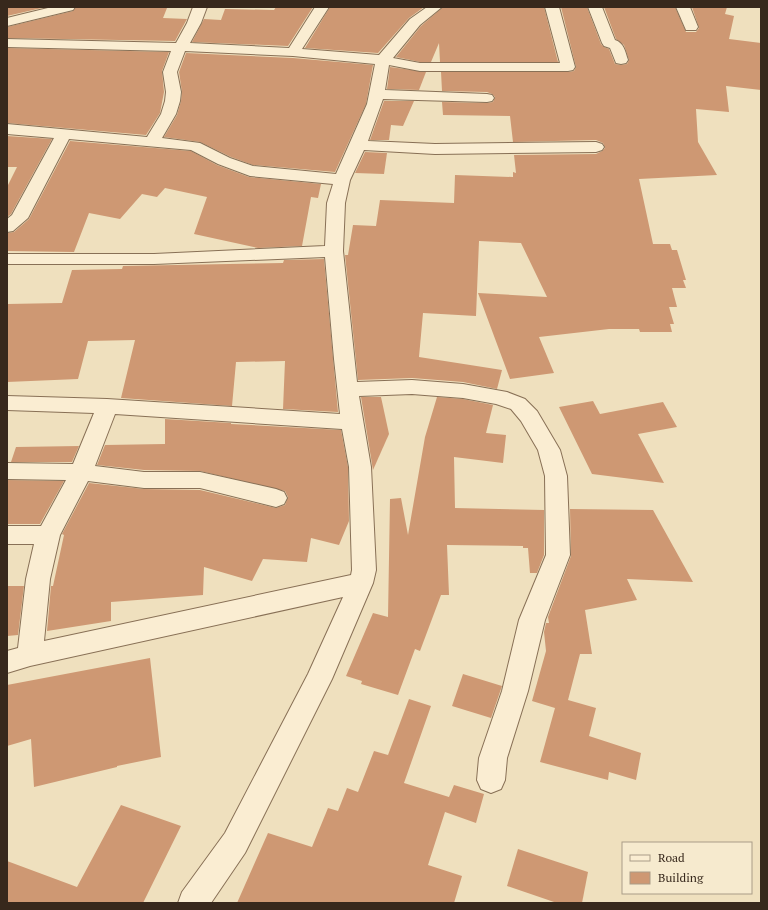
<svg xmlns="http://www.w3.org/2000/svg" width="768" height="910" viewBox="0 0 768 910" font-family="'PT Serif',serif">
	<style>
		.building { fill: #ce9873 }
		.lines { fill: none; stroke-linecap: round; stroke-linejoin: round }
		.street-casing { stroke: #887056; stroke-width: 2 }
		.street { fill: #faedd2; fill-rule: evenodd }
	</style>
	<rect width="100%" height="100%" fill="#efe0be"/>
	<!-- building -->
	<g class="building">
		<polygon points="7,7 46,7 7,16"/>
		<polygon points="76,7 167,8 163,18 187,19 175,41 7,38 7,27 73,11"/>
		<polygon points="276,7 313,7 288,46 192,42 204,19 221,20 225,9 274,10"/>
		<polygon points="330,7 424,7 409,18 378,53 305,48"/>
		<polygon points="443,7 544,7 558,62 440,62 439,43 431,62 420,62 396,57 421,26"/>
		<polygon points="561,7 587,7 601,44 604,47 609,49 615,64 621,65 627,64 629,60 624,45 616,39 604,7 675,7 686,32 696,32 699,28 692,7 727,7 725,14 734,16 729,39 761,43 761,90 726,86 729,112 696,109 698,142 717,175 639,179 653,244 670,244 672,250 677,250 686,280 683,280 686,288 672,288 677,307 669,307 674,324 670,324 672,332 640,332 639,329 609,329 539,337 554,373 510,379 478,293 547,297 521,243 479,241 476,316 423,313 419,357 502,370 497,389 463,382 412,378 358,380 345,255 348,255 353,225 376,226 380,200 454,203 455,175 513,177 513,172 516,173 514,155 596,154 602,151 605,148 603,143 596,140 513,142 510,116 443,115 442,102 487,103 493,102 495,97 492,94 487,92 442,91 441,72 568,72 574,71 576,67"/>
		<polygon points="7,48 169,52 162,71 164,92 160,113 146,135 7,123"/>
		<polygon points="186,53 293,58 373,65 366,104 335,172 253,165 231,157 200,142 164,137 177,115 181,101 182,92 179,72"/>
		<polygon points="390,67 426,72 419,90 387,89"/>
		<polygon points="384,101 414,101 403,126 391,125 389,140 370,140"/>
		<polygon points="7,136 52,139 11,214 7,217 7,187 17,167 7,167"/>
		<polygon points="70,141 191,151 217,165 249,177 321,184 318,198 311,197 302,246 258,248 194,234 207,197 165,188 157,197 142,194 120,219 89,213 74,252 7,251 7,233 14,232 29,219"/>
		<polygon points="365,152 387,153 384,174 355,173"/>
		<polygon points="324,259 338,412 283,409 285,361 236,362 232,406 121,398 135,340 88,341 78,379 7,382 7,304 62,303 72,270 122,269 123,266 283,263 284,260"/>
		<polygon points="361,397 381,397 389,434 373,470"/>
		<polygon points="437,397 463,399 493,405 486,433 506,435 503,463 454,457 455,508 544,510 544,555 537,573 530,573 528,548 523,548 523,546 447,545 449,595 441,595 420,651 415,649 398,695 361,684 362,681 346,676 373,613 388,617 390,499 401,498 408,535 425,437"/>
		<polygon points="593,401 600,414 663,402 677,427 638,434 664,483 592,474 559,407"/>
		<polygon points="165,419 231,423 231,424 341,430 348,467 349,521 339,545 311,538 307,562 263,559 252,581 204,567 203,595 111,602 111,621 47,631 51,586 53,586 64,535 62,534 89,483 144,489 200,490 276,508 285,505 288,497 285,491 200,471 144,470 97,465 105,445 165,444"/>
		<polygon points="79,446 72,462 11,462 16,447"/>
		<polygon points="7,480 64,481 40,524 7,524"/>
		<polygon points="570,509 653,510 693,582 627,579 637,600 585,610 592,654 580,654 568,700 596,708 589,736 641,753 636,780 609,772 608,780 540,762 555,708 532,701 546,651 544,632 546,623 549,623 548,617 571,556"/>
		<polygon points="7,586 24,586 18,635 7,636"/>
		<polygon points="150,658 161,757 117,766 117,767 34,787 31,739 7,746 7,685"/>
		<polygon points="463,674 502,686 491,718 452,706"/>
		<polygon points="409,699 431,706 404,783 449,797 454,785 484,794 476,823 445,812 428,865 462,876 454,903 237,903 268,833 312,847 328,808 338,811 347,788 358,792 374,751 388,755"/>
		<polygon points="121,805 181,826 143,903 7,903 7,861 77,887"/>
		<polygon points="518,849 588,872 582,903 557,903 507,886"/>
	</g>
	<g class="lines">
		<!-- street casing -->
		<g class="street-casing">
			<g id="street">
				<polygon points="52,7 75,7 73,10 7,26 7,18"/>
				<path d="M193,7H207L201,23L190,43L289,48L315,7H329L302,49L379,55L410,19L427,7H442L420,25L393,58L420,63H560L545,7H559L575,67L573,70L568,71H420L389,65L385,90L487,94L492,95L494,98L492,101L487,102L383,99L368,141L435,144L596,142L602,144L604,147L602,150L596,152L435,154L364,150L350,180L345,203L343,251L357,382L412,380L463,384L507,392L525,399L537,411L560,450L567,476L570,555L545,620L528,691L507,758L505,780L501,789L491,793L481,789L477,780L479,758L502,691L519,620L546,555L545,476L538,450L521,421L511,409L496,404L463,398L412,394L359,396L371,467L376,570L373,583L332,679L245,853L211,903H178L182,892L225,833L308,674L343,597L30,666L7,673V651L18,648L26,579L34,544H7V526H41L66,480L7,479V463L73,464L94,413L7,410V396L107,399L340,414L334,359L325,257L154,264H7V254H154L325,246L327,203L333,184L250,176L218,164L191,150L69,139L28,218L13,231L7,232V219L12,215L54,138L7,134V124L147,137L161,114L165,101L166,92L163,72L171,51L7,47V39L176,43L187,23ZM185,51L293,56L375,64L367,104L336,174L253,166L230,158L200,143L162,138L176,114L180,101L181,92L177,72ZM115,414L342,429L349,467L352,570L351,575L44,641L50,579L60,535L88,481L144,488H200L276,507L284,504L287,498L284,492L276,489L200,472H144L95,466Z"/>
				<path d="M588,7H602L615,40C624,43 625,51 628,60L626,63L621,64L616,63L610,48L604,46L602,43Z"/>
				<polygon points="676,7 690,7 698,27 696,30 686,30"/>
			</g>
		</g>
		<!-- street -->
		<use href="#street" class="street"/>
	</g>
	<!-- border -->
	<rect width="768" height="910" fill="none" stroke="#37281c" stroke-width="16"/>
	<!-- legend -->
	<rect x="622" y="842" width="130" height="52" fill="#f6eace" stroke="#aa9c87"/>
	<rect x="630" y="855" width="20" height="6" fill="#faedd2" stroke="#aa9c87"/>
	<text x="658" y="862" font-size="12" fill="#37281c">Road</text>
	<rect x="630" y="872" width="20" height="12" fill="#ce9873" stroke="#aa9c87"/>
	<text x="658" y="882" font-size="12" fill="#37281c">Building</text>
</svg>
